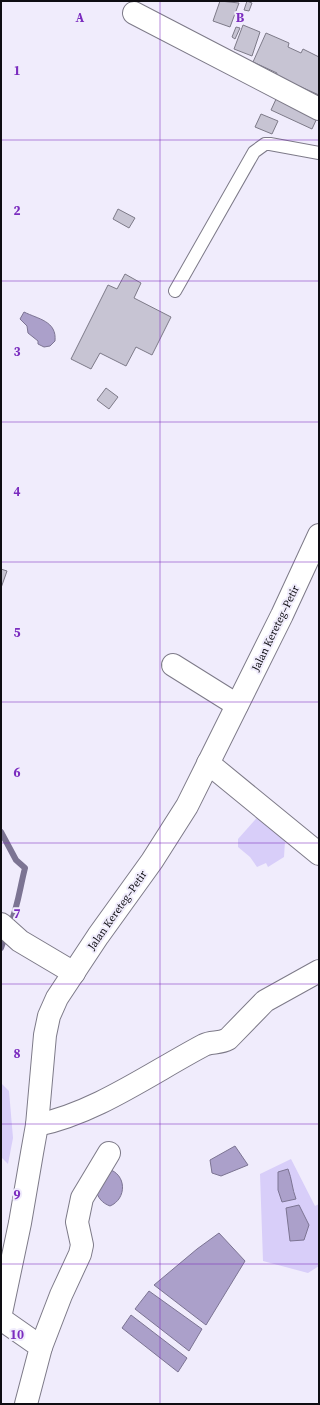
<svg xmlns="http://www.w3.org/2000/svg" width="320" height="1405" viewBox="0 0 320 1405" font-family="'Source Serif 4',serif">
	<style>
		.green { fill: #d8cef9 }
		.water { fill: #aba0ca; stroke: #7c7493 }
		.lines { fill: none; stroke-linecap: round; stroke-linejoin: round }
		.stream { stroke: #7c7493; stroke-width: 6 }
		.building { fill: #c7c4d3; stroke: #7d7a88 }
		.service-casing { stroke: #7d7a88; stroke-width: 14 }
		.minor-casing { stroke: #7d7a88; stroke-width: 24 }
		.tertiary-casing { stroke: #7d7a88; stroke-width: 24 }
		.service { stroke: #fff; stroke-width: 12 }
		.minor { stroke: #fff; stroke-width: 22 }
		.tertiary { stroke: #fff; stroke-width: 22 }
		.grid { fill: none; stroke: #7b2cbf; stroke-width: 1; stroke-opacity: 0.55 }
		.labels { text-anchor: middle; stroke-width: 4; stroke-linejoin: round; paint-order: stroke }
		.street-label { font-size: 11px; fill: #0e0d12; stroke: #f0ecfc }
		.grid-label { font-size: 13px; text-anchor: middle; font-weight: bold; fill: #7b2cbf; stroke: #f0ecfc; stroke-width: 4; stroke-linejoin: round; paint-order: stroke }
	</style>
	<rect width="100%" height="100%" fill="#f0ecfc"/>
	<!-- green -->
	<g class="green">
		<polygon points="261,813 285,841 284,857 268,867 266,863 257,867 250,857 238,847 238,839"/>
		<polygon points="1,1083 9,1091 13,1138 8,1164 1,1157"/>
		<polygon points="291,1159 315,1206 319,1204 319,1266 308,1273 263,1261 260,1174"/>
	</g>
	<!-- water -->
	<g class="water">
		<path d="M24,312C38,319 57,321 55,341L50,346L44,347L38,344V341L28,333L27,326L20,319Z"/>
		<polygon points="235,1146 248,1165 221,1176 212,1173 210,1160"/>
		<path d="M108,1169C127,1174 127,1199 110,1206C102,1203 98,1198 96,1190Z"/>
		<path d="M288,1169C292,1179 292,1189 296,1199L282,1202L278,1190V1172Z"/>
		<polygon points="299,1205 309,1225 304,1240 290,1241 286,1208"/>
		<polygon points="219,1233 245,1261 206,1325 154,1285 197,1249"/>
		<polygon points="149,1291 202,1329 189,1351 135,1309"/>
		<polygon points="131,1315 187,1358 178,1372 122,1328"/>
	</g>
	<g class="lines">
		<!-- stream -->
		<g class="stream">
			<path d="M1,832L16,860L25,868C20,887 18,907 10,925"/>
			<polyline points="1,948 6,934"/>
		</g>
	</g>
	<!-- building -->
	<g class="building">
		<polygon points="220,1 239,3 230,27 213,21"/>
		<polygon points="247,1 252,3 249,11 244,10"/>
		<polygon points="243,25 260,32 252,56 234,49"/>
		<polygon points="236,27 240,28 235,39 232,37"/>
		<polygon points="266,33 289,43 288,47 301,53 303,49 319,57 319,95 276,76 277,73 253,62"/>
		<polygon points="277,97 318,116 312,129 271,110"/>
		<polygon points="261,114 278,121 272,134 255,127"/>
		<polygon points="118,209 135,218 129,228 113,219"/>
		<polygon points="125,274 141,283 134,298 171,317 152,355 136,347 126,366 100,353 91,369 71,359 108,285 117,289"/>
		<polygon points="106,388 118,397 109,409 97,400"/>
		<polygon points="1,569 7,571 1,588"/>
	</g>
	<g class="lines">
		<!-- service casing -->
		<g class="service-casing">
			<polyline id="service" points="175,291 254,152 265,144 270,144 319,153"/>
		</g>
		<!-- minor casing -->
		<g class="minor-casing">
			<g id="minor">
				<polyline points="134,13 319,109"/>
				<polyline points="173,665 237,705"/>
				<polyline points="208,763 319,854"/>
				<polyline points="1,924 20,941 74,973"/>
				<path d="M37,1125C96,1113 151,1073 204,1045C212,1041 219,1044 228,1039L265,1001L319,971"/>
				<polyline points="1,1319 41,1347 26,1404"/>
				<polyline points="41,1347 61,1295 80,1254 82,1245 77,1222 82,1198 109,1153"/>
			</g>
		</g>
		<!-- tertiary casing -->
		<g class="tertiary-casing">
			<polyline id="tertiary" points="1,1313 20,1223 32,1153 37,1125 45,1035 49,1016 57,998 98,936 152,861 187,806 282,615 319,535"/>
		</g>
		<!-- service -->
		<use href="#service" class="service"/>
		<!-- minor -->
		<use href="#minor" class="minor"/>
		<!-- tertiary -->
		<use href="#tertiary" class="tertiary"/>
	</g>
	<!-- grid -->
	<path class="grid" d="M160,1V1404M1,140H319M1,281H319M1,422H319M1,562H319M1,702H319M1,843H319M1,984H319M1,1124H319M1,1264H319"/>
	<g class="labels">
		<!-- street labels -->
		<g class="street-label">
			<text transform="translate(275 628) rotate(-64)" y="4">Jalan Kereteg–Petir</text>
			<text transform="translate(117 910) rotate(-55)" y="4">Jalan Kereteg–Petir</text>
		</g>
	</g>
	<g class="grid-label">
		<text x="80" y="22">A</text>
		<text x="240" y="22">B</text>
		<text x="17" y="75">1</text>
		<text x="17" y="215">2</text>
		<text x="17" y="356">3</text>
		<text x="17" y="496">4</text>
		<text x="17" y="637">5</text>
		<text x="17" y="777">6</text>
		<text x="17" y="918">7</text>
		<text x="17" y="1058">8</text>
		<text x="17" y="1199">9</text>
		<text x="17" y="1339">10</text>
	</g>
	<!-- border -->
	<rect width="320" height="1405" fill="none" stroke="#0e0d12" stroke-width="4"/>
</svg>
